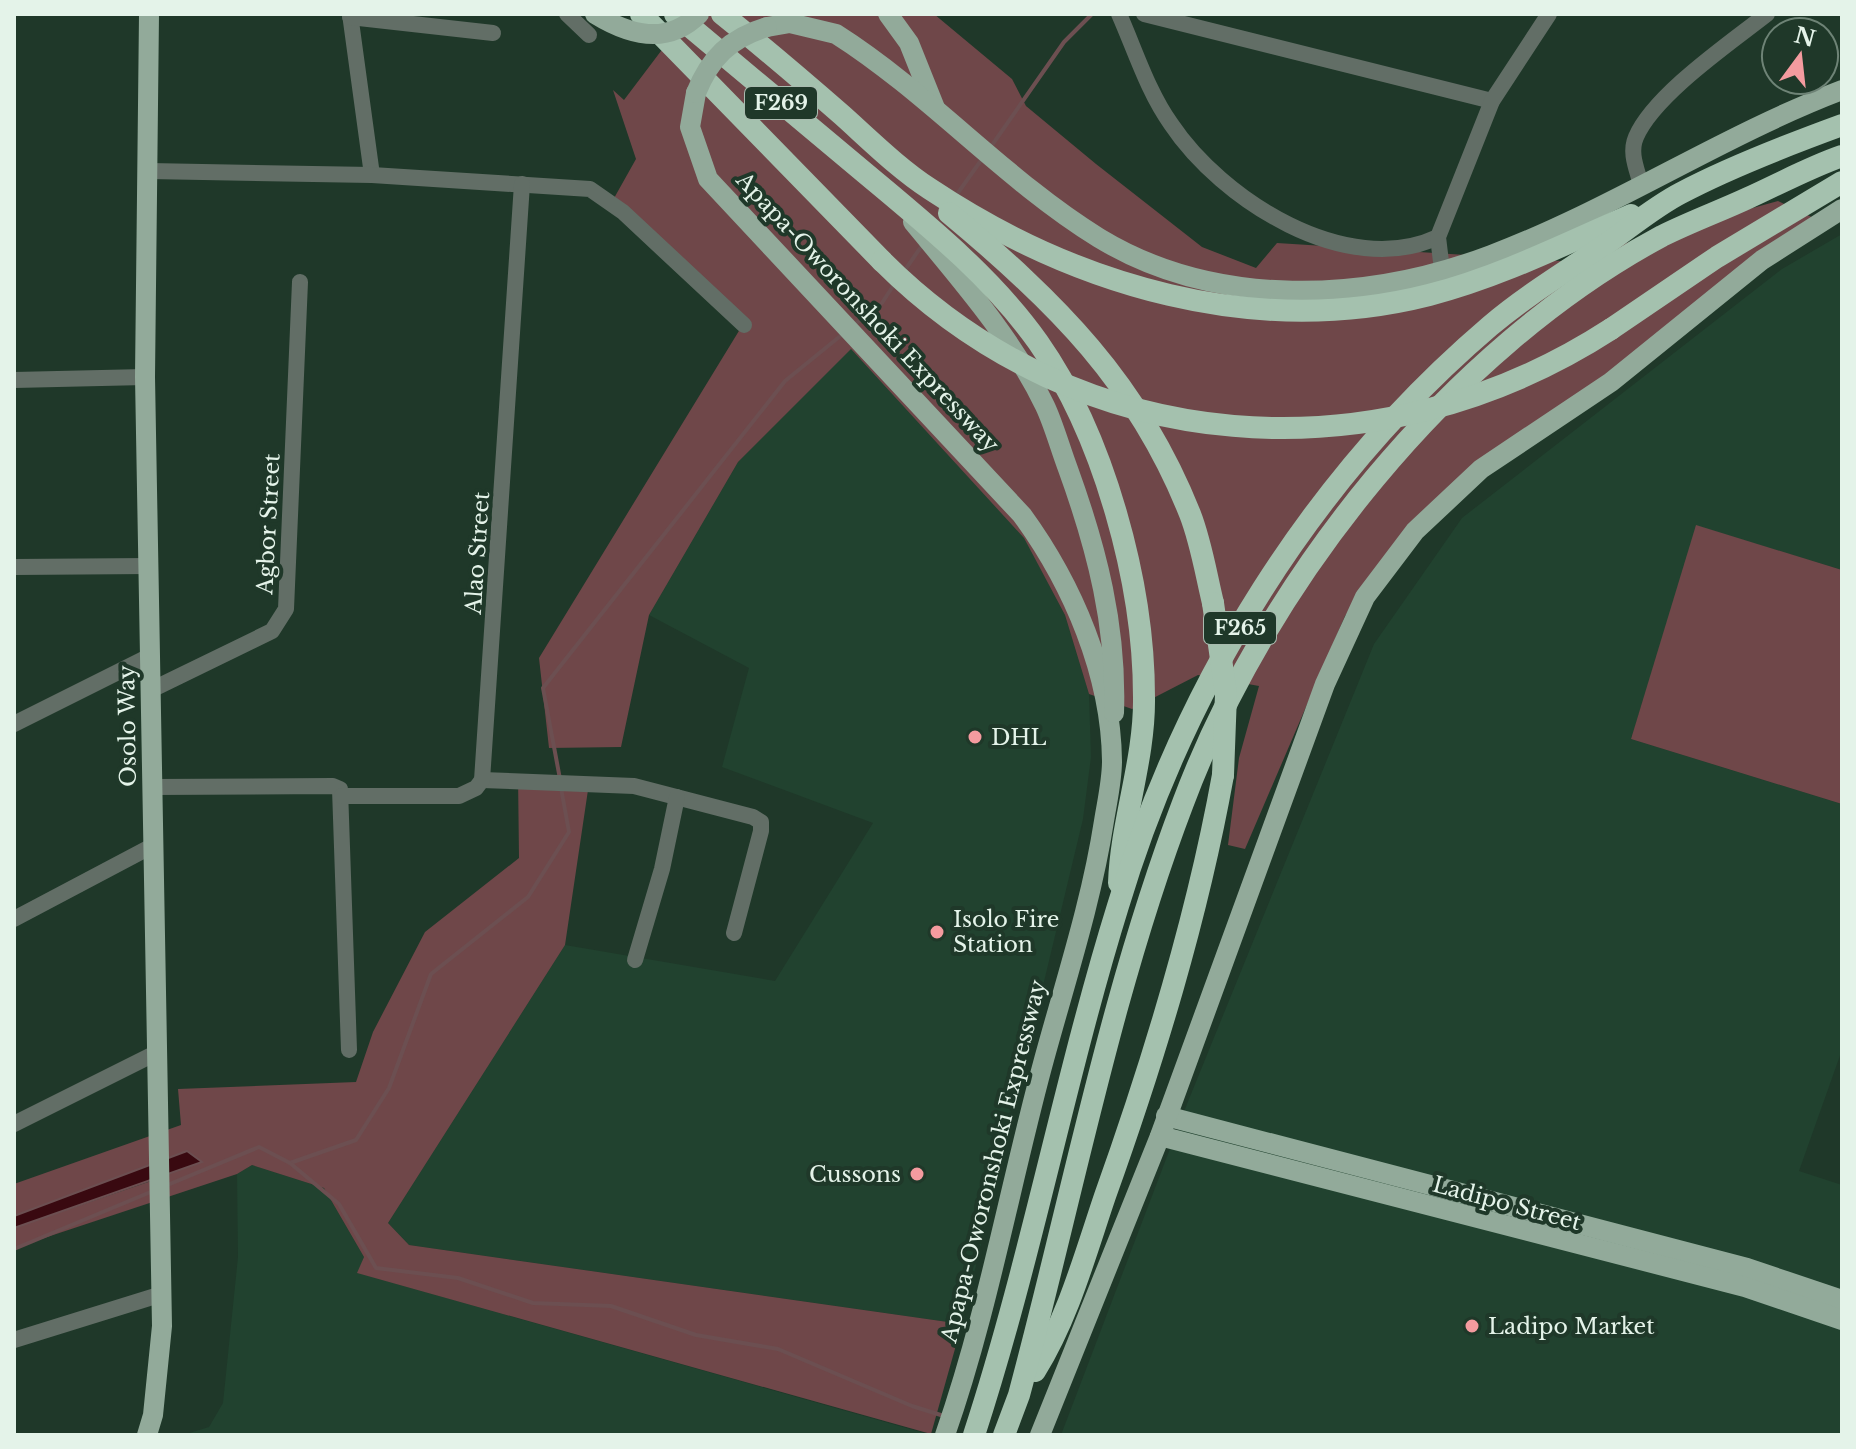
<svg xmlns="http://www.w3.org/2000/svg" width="1856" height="1449" viewBox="0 0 1856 1449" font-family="'Libre Baskerville',serif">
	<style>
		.built { fill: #21422f }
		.green { fill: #6f4749 }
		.water { fill: #390910; stroke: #6c4f51; stroke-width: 2 }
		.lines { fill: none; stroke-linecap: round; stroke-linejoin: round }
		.stream { stroke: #6c4f51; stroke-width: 4 }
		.minor { stroke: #626e66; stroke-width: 16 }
		.major { stroke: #92aa9a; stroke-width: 20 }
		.highway { stroke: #a4c1ae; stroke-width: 22 }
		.major-bridge { stroke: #92aa9a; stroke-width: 20 }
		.highway-bridge { stroke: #a4c1ae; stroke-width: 22 }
		.poi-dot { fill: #f49b9f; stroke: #1f3829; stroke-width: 3 }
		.labels { text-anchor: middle; stroke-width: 8; stroke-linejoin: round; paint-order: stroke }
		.shield { fill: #1f3829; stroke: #a9bbaf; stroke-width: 2 }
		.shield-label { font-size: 20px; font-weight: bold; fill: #e4f3e9 }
		.street-label { font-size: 22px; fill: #e4f3e9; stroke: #1f3829 }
		.poi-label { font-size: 22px; fill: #e4f3e9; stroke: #1f3829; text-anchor: start }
	</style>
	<rect width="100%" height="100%" fill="#1f3829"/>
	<!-- built -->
	<g class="built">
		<polygon points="1842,234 1842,570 1697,526 1631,739 1842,804 1842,1050 1799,1171 1842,1185 1842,1435 1061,1435 1187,1104 1374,644 1462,518 1782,269"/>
		<polygon points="851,348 1024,537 1065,615 1089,694 1091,757 1083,819 962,1324 409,1245 388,1223 565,945 775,981 873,823 722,767 749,668 649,615 738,462"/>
		<polygon points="252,1165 324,1188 364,1257 358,1273 931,1435 183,1435 209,1427 223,1403 238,1257 237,1174"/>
	</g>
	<!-- green -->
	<g class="green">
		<polygon points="702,14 934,14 1012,79 1026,106 1096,164 1202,247 1256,268 1277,243 1561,261 1778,201 1822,222 1405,533 1345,616 1245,849 1228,845 1239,758 1259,686 1198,675 1132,709 1089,694 1065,615 1024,538 851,349 738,462 649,615 621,747 549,748 539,658 745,321 613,200 636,159 613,90 624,100 661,51"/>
		<polygon points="1696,525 1842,570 1842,804 1631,739"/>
		<polygon points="518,775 588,790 565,945 388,1223 409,1245 962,1324 931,1434 357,1273 364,1257 324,1188 252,1165 237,1174 14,1248 14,1228 157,1179 187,1151 14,1216 14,1184 181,1125 178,1089 356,1082 373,1032 425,932 519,858"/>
	</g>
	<!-- water -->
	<polygon class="water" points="187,1151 202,1162 14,1228 14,1216"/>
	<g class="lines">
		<!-- stream -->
		<g class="stream">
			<polyline points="990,148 1064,42 1092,14"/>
			<polyline points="955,197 982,159"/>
			<polyline points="905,270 923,244"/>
			<polyline points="854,325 882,303 895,283"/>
			<polyline points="560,779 543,688 785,381 844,333"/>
			<polyline points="290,1163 356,1140 389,1088 431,974 528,897 569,832 561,788"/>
			<polyline points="165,1186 259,1147 290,1163 339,1204 376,1268 458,1278 533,1303 611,1306 696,1335 778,1349 912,1406 944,1416"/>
			<polyline points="14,1249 153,1191"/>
		</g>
		<!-- minor -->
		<g class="minor">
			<polyline points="350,14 372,175"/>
			<polyline points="567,14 589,35"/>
			<path d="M1119,14C1135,50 1148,92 1171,124C1221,199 1346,280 1438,237"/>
			<polyline points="1144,14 1492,101"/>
			<polyline points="350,17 493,33"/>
			<polyline points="149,171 372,175 590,189 623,212 744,325"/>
			<path d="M1641,185C1637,169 1629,153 1636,137C1654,95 1730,43 1767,14"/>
			<polyline points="1442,270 1438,237 1492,101 1549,14"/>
			<polyline points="14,380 145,377"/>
			<polyline points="14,567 149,566"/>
			<polyline points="153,689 272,631 286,609 300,282"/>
			<polyline points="14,724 150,656"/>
			<polyline points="482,780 634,786 753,817 761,822 761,831 734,933"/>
			<polyline points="153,787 333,786 340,789 349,1050"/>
			<polyline points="342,796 459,796 476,788 482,780 522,184"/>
			<polyline points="14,919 154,845"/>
			<polyline points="635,960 662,869 677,797"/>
			<polyline points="14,1124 158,1052"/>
			<polyline points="14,1340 162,1294"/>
		</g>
		<!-- major -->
		<g class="major">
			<polyline points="888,14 909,43 935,108"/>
			<path d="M767,27L790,23L836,34C929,93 1006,181 1099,238C1216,309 1367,302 1491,255C1613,209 1721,136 1842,90"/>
			<path d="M696,93L690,127L708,179L1022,515C1073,585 1111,674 1112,761C1112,781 1107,802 1104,821C1091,905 1064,985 1042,1067C1009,1190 987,1315 945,1435"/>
			<path d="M913,222C960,279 1013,339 1045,406C1054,425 1060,448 1068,469C1097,549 1117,627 1114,713"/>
			<polyline points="1166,1116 1747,1268 1842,1300"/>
			<polyline points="1160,1136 1745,1287 1842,1320"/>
			<polyline points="147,1435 153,1415 162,1326 145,377 149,14"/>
			<polyline points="1040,1435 1160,1136 1325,684 1365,597 1415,531 1481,469 1611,382 1762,260 1842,209"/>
		</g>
		<!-- highway -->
		<g class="highway">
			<polyline points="641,14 882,261"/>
			<path d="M675,14C738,67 802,120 865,173C926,224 992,277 1038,342C1104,436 1144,583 1144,697C1145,760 1121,821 1119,883"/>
			<path d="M722,14C763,47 803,81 842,115C871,141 898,168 930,189C1076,286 1255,339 1429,295C1499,277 1565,244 1631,215"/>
			<path d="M949,213C1056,302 1138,383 1190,514C1201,542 1206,574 1213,603"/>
			<polyline points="1611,329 1717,257 1842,182"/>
			<path d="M1035,1371C1068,1318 1085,1255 1105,1196C1154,1059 1197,919 1223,775"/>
			<path d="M974,1435C1031,1261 1064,1080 1118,906C1185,683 1313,477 1490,326C1524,297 1562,274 1599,249C1626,231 1652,208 1681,193C1730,167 1790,144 1842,125"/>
			<path d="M1004,1435L1019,1395C1072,1198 1110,994 1183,803C1266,581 1451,349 1662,236C1690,222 1720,211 1748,198C1779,184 1810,167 1842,156"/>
		</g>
		<!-- major-bridge -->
		<g class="major-bridge">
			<path d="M595,14C629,35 667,46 699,14"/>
			<path d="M696,93C710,58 730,38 767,27"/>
		</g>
		<!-- highway-bridge -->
		<g class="highway-bridge">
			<path d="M882,261C1080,459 1378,480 1611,329"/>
			<polyline points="1213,603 1226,694 1223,775"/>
		</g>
	</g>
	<!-- markers -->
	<g class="poi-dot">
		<circle cx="975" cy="737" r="8"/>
		<circle cx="937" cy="932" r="8"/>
		<circle cx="917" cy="1174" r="8"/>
		<circle cx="1472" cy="1326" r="8"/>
	</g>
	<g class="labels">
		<!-- shield labels -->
		<g class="shield">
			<rect x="745" y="87" width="72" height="32" rx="6"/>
			<rect x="1204" y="612" width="72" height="32" rx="6"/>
		</g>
		<g class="shield-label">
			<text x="781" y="110">F269</text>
			<text x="1240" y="635">F265</text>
		</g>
		<!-- street labels -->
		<g class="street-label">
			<text transform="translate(868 312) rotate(47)" y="8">Apapa-Oworonshoki Expressway</text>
			<text transform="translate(268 524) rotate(-87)" y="8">Agbor Street</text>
			<text transform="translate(477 553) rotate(-86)" y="8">Alao Street</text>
			<text transform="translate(127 726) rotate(-91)" y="8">Osolo Way</text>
			<text transform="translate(993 1161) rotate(-76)" y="8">Apapa-Oworonshoki Expressway</text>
			<text transform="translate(1507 1203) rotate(15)" y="8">Ladipo Street</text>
		</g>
		<!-- poi labels -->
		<g class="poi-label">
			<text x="991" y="745">DHL</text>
			<text x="953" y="927">Isolo Fire<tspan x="953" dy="25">Station</tspan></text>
			<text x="901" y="1182" text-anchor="end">Cussons</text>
			<text x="1488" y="1334">Ladipo Market</text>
		</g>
	</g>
	<!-- border -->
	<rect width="1856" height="1449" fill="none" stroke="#e4f3e9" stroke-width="32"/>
	<!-- north arrow -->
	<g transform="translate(1800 56) rotate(15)"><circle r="38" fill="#1f3829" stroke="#6e8376" stroke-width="2"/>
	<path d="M0-6L14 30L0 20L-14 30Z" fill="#f49b9f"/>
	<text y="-12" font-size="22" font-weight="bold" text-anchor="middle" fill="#e4f3e9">N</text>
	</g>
</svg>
